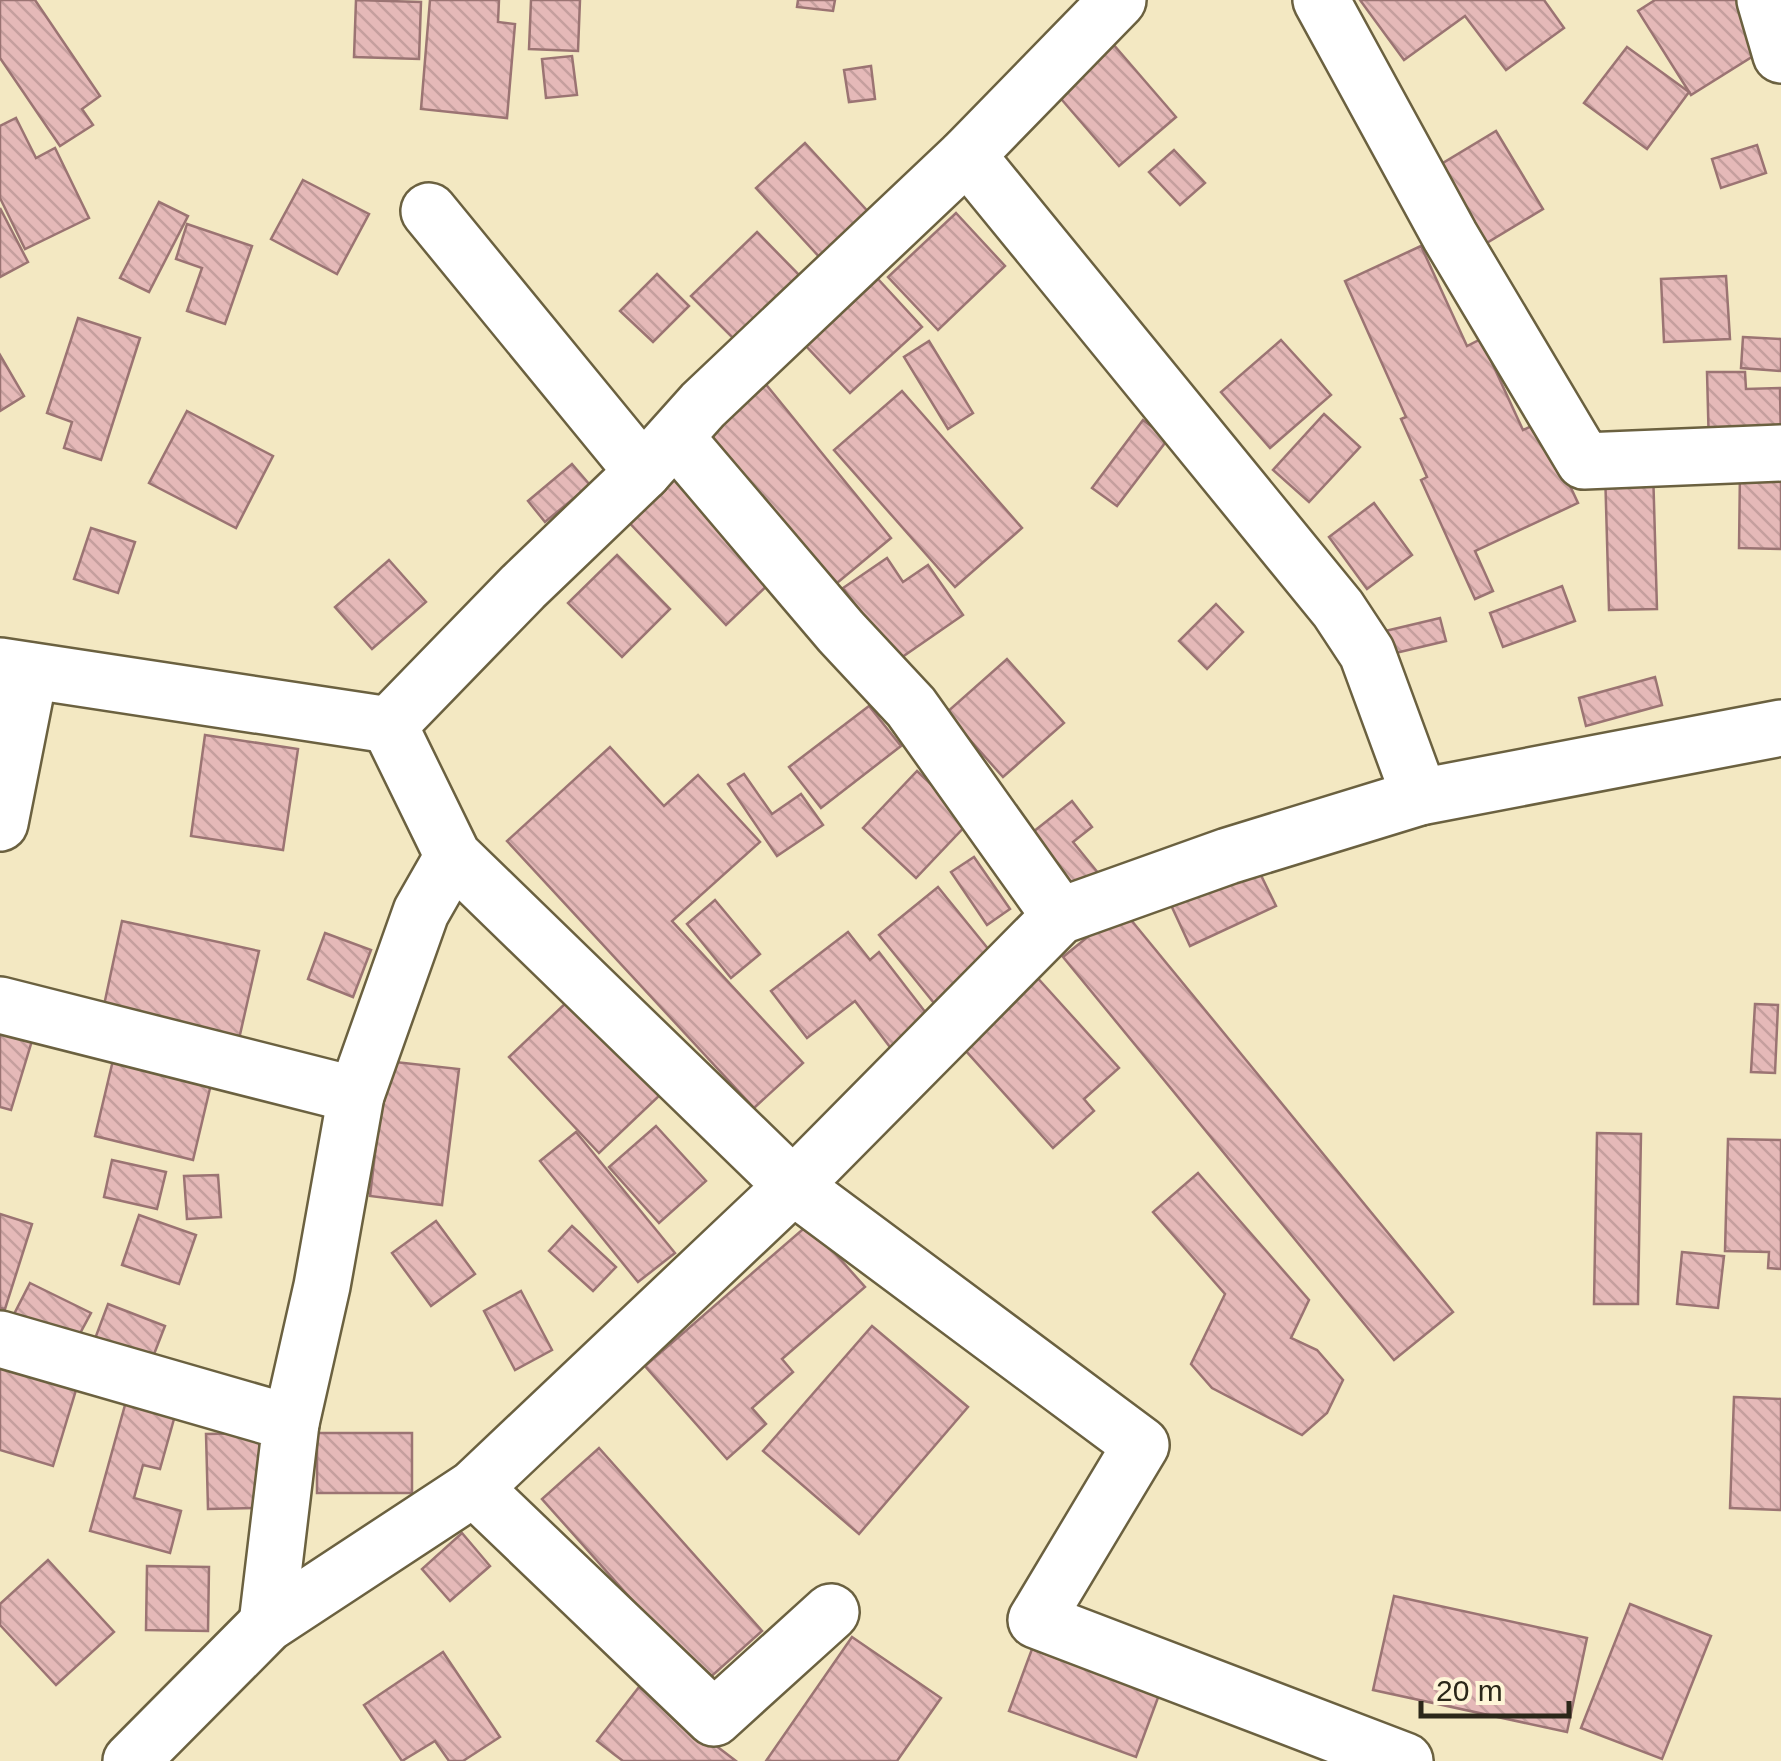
<svg xmlns="http://www.w3.org/2000/svg" width="1781" height="1761" viewBox="0 0 1781 1761" font-family="Helvetica,sans-serif">
	<style>
		.building { fill: url(#building-back-hatch); stroke: #9b7473; stroke-width: 2.5 }
		.lines { fill: none; stroke-linecap: round; stroke-linejoin: round }
		.minor-casing { stroke: #6b6140; stroke-width: 60 }
		.minor { stroke: #fff; stroke-width: 55 }
	</style>
	<defs>
		<pattern id="building-back-hatch" width="6" height="6" patternUnits="userSpaceOnUse" patternTransform="scale(2.5)"><rect width="6" height="6" fill="#e5b9b8"/><path d="M-1 5l2 2M0 0l6 6M5-1l2 2" fill="none" stroke="#c59f9e"/></pattern>
	</defs>
	<rect width="100%" height="100%" fill="#f3e8c2"/>
	<!-- building -->
	<g class="building">
		<polygon points="0,0 35,0 100,96 82,109 93,125 60,146 0,58"/>
		<polygon points="356,0 421,2 419,59 354,57"/>
		<polygon points="430,0 499,0 498,22 515,24 507,118 421,109"/>
		<polygon points="531,0 580,0 578,51 529,49"/>
		<polygon points="798,0 835,0 833,11 797,7"/>
		<polygon points="1360,0 1544,0 1564,28 1506,70 1465,16 1404,60"/>
		<polygon points="1655,0 1747,0 1774,43 1691,95 1638,11"/>
		<polygon points="1113,44 1176,117 1119,166 1056,93"/>
		<polygon points="1627,47 1689,92 1647,149 1584,103"/>
		<polygon points="572,56 577,95 546,98 542,59"/>
		<polygon points="871,66 875,99 849,102 844,70"/>
		<polygon points="16,118 36,158 55,148 89,218 25,249 0,198 0,126"/>
		<polygon points="1496,131 1543,209 1480,247 1433,169"/>
		<polygon points="805,143 872,216 823,261 756,188"/>
		<polygon points="1757,145 1766,173 1721,188 1712,159"/>
		<polygon points="1174,150 1205,183 1180,205 1149,172"/>
		<polygon points="303,180 369,214 337,274 271,239"/>
		<polygon points="159,202 188,216 149,292 120,278"/>
		<polygon points="0,208 28,262 0,277"/>
		<polygon points="956,213 1005,266 938,330 888,277"/>
		<polygon points="187,224 252,246 225,324 187,311 202,268 176,259"/>
		<polygon points="757,232 807,283 741,346 691,296"/>
		<polygon points="1421,246 1467,346 1481,339 1523,430 1540,422 1578,503 1475,551 1493,591 1475,599 1421,480 1427,477 1401,419 1406,417 1345,281"/>
		<polygon points="657,274 689,306 653,342 620,311"/>
		<polygon points="1726,276 1730,339 1664,342 1661,279"/>
		<polygon points="878,279 922,327 850,393 806,346"/>
		<polygon points="78,318 140,338 101,460 64,448 72,422 47,413"/>
		<polygon points="1743,337 1781,339 1781,371 1741,368"/>
		<polygon points="1281,340 1331,395 1270,448 1221,392"/>
		<polygon points="929,341 973,413 948,429 904,357"/>
		<polygon points="0,355 24,396 0,411"/>
		<polygon points="1707,372 1745,372 1746,389 1780,388 1781,447 1709,448"/>
		<polygon points="764,382 891,538 831,588 703,432"/>
		<polygon points="902,391 1022,528 955,587 834,450"/>
		<polygon points="187,411 273,456 236,528 149,483"/>
		<polygon points="1324,414 1360,447 1309,502 1273,470"/>
		<polygon points="1143,420 1168,439 1117,506 1092,488"/>
		<polygon points="572,464 590,485 545,522 528,501"/>
		<polygon points="674,466 777,576 726,625 622,515"/>
		<polygon points="1653,468 1657,609 1609,610 1605,470"/>
		<polygon points="1740,470 1781,470 1781,549 1739,548"/>
		<polygon points="1374,503 1412,555 1367,589 1329,537"/>
		<polygon points="91,528 135,542 118,593 74,579"/>
		<polygon points="617,555 670,609 622,657 568,603"/>
		<polygon points="887,558 903,582 928,565 963,615 895,662 843,588"/>
		<polygon points="389,560 426,602 372,649 335,607"/>
		<polygon points="1562,586 1575,621 1503,647 1490,613"/>
		<polygon points="1216,604 1243,632 1207,669 1179,641"/>
		<polygon points="1440,618 1446,641 1383,656 1377,633"/>
		<polygon points="1007,659 1064,723 1003,777 946,713"/>
		<polygon points="1655,677 1662,705 1586,726 1579,698"/>
		<polygon points="869,706 901,746 821,808 789,767"/>
		<polygon points="205,735 298,749 283,850 191,836"/>
		<polygon points="610,747 664,806 698,775 760,842 672,921 803,1063 754,1108 507,841"/>
		<polygon points="917,771 970,821 916,878 863,828"/>
		<polygon points="744,774 772,814 801,794 823,825 777,856 728,784"/>
		<polygon points="1072,801 1092,827 1073,842 1103,879 1078,898 1028,836"/>
		<polygon points="974,857 1010,909 987,925 951,872"/>
		<polygon points="1256,865 1276,906 1190,946 1171,905"/>
		<polygon points="938,887 998,961 938,1008 879,935"/>
		<polygon points="715,900 760,954 731,978 687,924"/>
		<polygon points="1122,909 1453,1312 1394,1360 1063,957"/>
		<polygon points="122,921 259,951 239,1039 103,1010"/>
		<polygon points="848,932 870,960 879,952 936,1026 896,1055 855,1001 807,1038 771,991"/>
		<polygon points="325,933 371,950 353,997 308,979"/>
		<polygon points="1034,974 1119,1068 1084,1099 1094,1111 1053,1148 957,1041"/>
		<polygon points="569,1000 660,1095 599,1153 509,1057"/>
		<polygon points="1755,1004 1778,1005 1775,1073 1751,1072"/>
		<polygon points="0,1024 34,1034 11,1110 0,1107"/>
		<polygon points="114,1056 212,1080 193,1160 95,1136"/>
		<polygon points="386,1061 459,1069 442,1205 370,1196"/>
		<polygon points="656,1126 706,1181 659,1223 609,1167"/>
		<polygon points="576,1132 675,1253 638,1282 540,1161"/>
		<polygon points="1597,1133 1641,1134 1638,1304 1594,1304"/>
		<polygon points="1728,1139 1781,1140 1781,1269 1768,1268 1769,1252 1725,1251"/>
		<polygon points="112,1160 166,1172 157,1209 104,1197"/>
		<polygon points="1198,1173 1309,1300 1291,1338 1317,1350 1343,1380 1327,1413 1302,1435 1212,1388 1191,1364 1225,1294 1153,1212"/>
		<polygon points="218,1175 221,1217 187,1219 184,1176"/>
		<polygon points="0,1214 32,1224 5,1309 0,1308"/>
		<polygon points="139,1215 196,1235 179,1284 122,1265"/>
		<polygon points="436,1221 475,1274 431,1306 392,1253"/>
		<polygon points="809,1224 865,1287 782,1359 793,1372 752,1408 766,1424 727,1459 645,1366"/>
		<polygon points="572,1226 616,1267 593,1291 549,1251"/>
		<polygon points="1682,1252 1724,1256 1718,1308 1677,1304"/>
		<polygon points="30,1283 91,1313 71,1350 11,1320"/>
		<polygon points="521,1291 552,1350 515,1370 484,1311"/>
		<polygon points="108,1304 165,1326 149,1367 93,1344"/>
		<polygon points="872,1326 968,1407 859,1534 763,1451"/>
		<polygon points="0,1356 79,1380 53,1466 0,1450"/>
		<polygon points="130,1387 179,1401 160,1469 143,1465 134,1498 181,1511 170,1553 90,1531"/>
		<polygon points="1734,1397 1781,1399 1781,1510 1730,1508"/>
		<polygon points="259,1433 261,1508 208,1509 206,1434"/>
		<rect x="317" y="1433" width="95" height="60"/>
		<polygon points="599,1448 762,1631 705,1682 542,1499"/>
		<polygon points="462,1533 490,1566 450,1601 422,1569"/>
		<polygon points="48,1560 114,1632 56,1685 0,1625 0,1604"/>
		<polygon points="147,1566 209,1567 208,1631 146,1630"/>
		<polygon points="1394,1596 1587,1638 1567,1732 1373,1690"/>
		<polygon points="1630,1604 1711,1636 1662,1759 1581,1728"/>
		<polygon points="852,1637 941,1698 897,1761 766,1761"/>
		<polygon points="1032,1649 1159,1695 1136,1757 1009,1711"/>
		<polygon points="443,1652 500,1737 463,1761 449,1761 435,1741 402,1761 364,1705"/>
		<polygon points="639,1687 736,1761 623,1761 615,1755 597,1741"/>
	</g>
	<g class="lines">
		<!-- minor casing -->
		<g class="minor-casing">
			<g id="minor">
				<polyline points="1321,0 1450,236 1584,461 1781,453"/>
				<polyline points="1765,0 1781,55"/>
				<polyline points="967,155 1338,609 1367,653 1420,797"/>
				<polyline points="429,211 643,472"/>
				<polyline points="676,438 841,632 911,707 1060,916"/>
				<polyline points="0,666 389,725"/>
				<polyline points="389,725 523,587 643,472 703,405 967,155 1118,0"/>
				<polyline points="0,823 30,671"/>
				<polyline points="0,1005 356,1095"/>
				<polyline points="0,1339 291,1423 267,1624"/>
				<polyline points="291,1423 322,1286 356,1095 421,912 453,856"/>
				<polyline points="474,1488 714,1718 831,1612"/>
				<polyline points="131,1761 267,1624 474,1488 793,1186 453,856 389,725"/>
				<polyline points="1405,1761 1036,1620 1141,1445 793,1186 1060,916 1228,856 1420,797 1781,728"/>
			</g>
		</g>
		<!-- minor -->
		<use href="#minor" class="minor"/>
	</g>
	<!-- scale -->
	<path d="M1421 1701v15h148v-15" fill="none" stroke="#2b2719" stroke-width="5"/>
	<text x="1436" y="1701" font-size="30" fill="#2b2719" stroke="#fef5d7" stroke-width="8" paint-order="stroke">20 m</text>
</svg>
